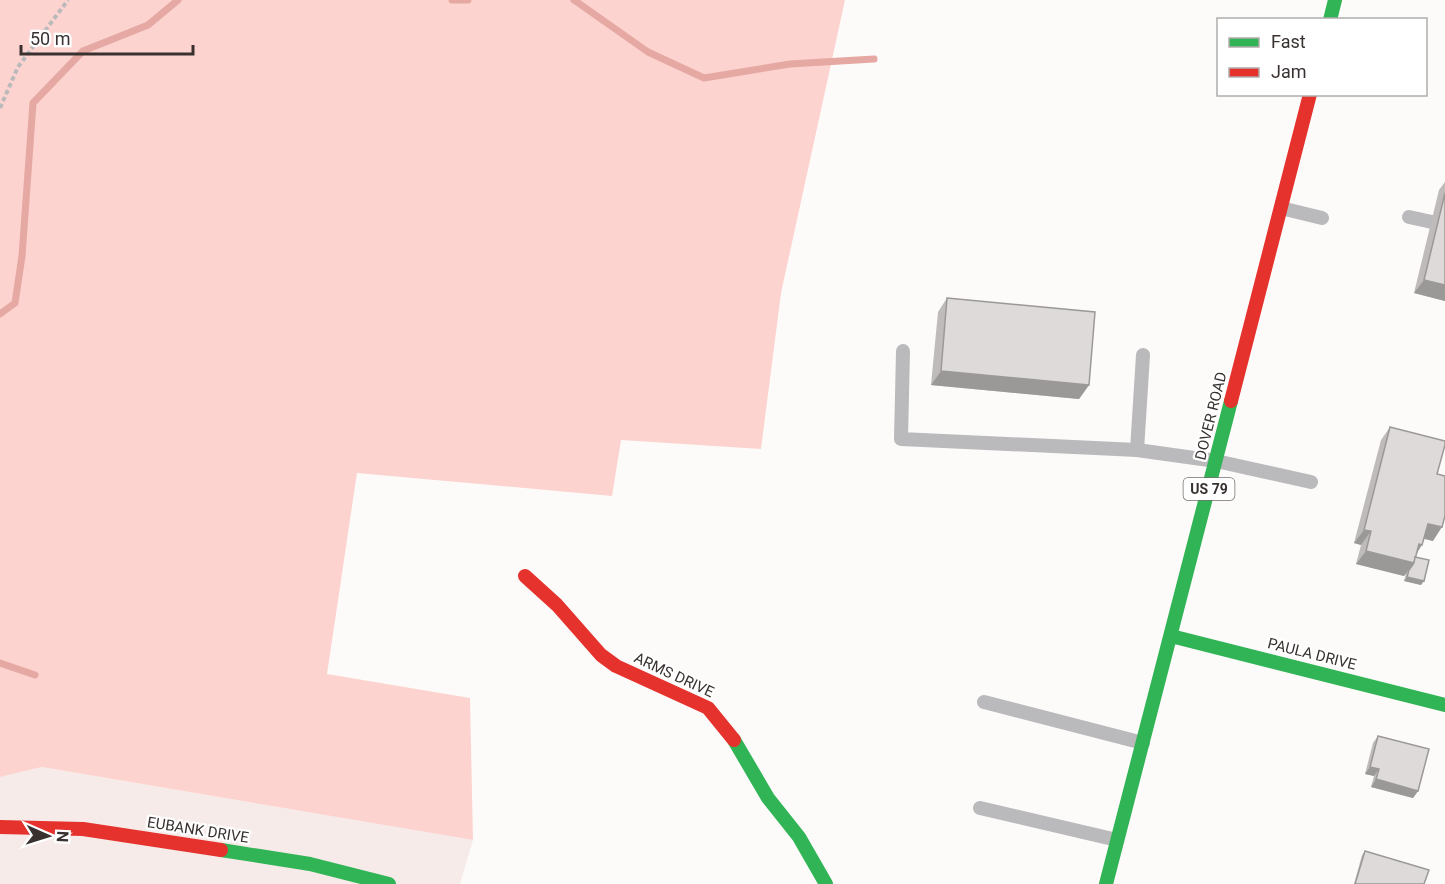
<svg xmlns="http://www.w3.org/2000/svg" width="1445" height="884" viewBox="0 0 1445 884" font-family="Roboto,sans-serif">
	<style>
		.built { fill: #f6ebe9 }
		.forest { fill: #fcd3cf }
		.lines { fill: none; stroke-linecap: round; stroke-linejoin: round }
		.stream { stroke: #e5a8a2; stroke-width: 7 }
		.path { stroke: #bababa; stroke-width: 4; stroke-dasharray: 4.5 3; stroke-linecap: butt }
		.lane { stroke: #bababc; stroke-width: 14 }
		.fast { stroke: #30b455; stroke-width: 14 }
		.jam { stroke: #e5322d; stroke-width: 14 }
		.wall { fill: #bfbbbb }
		.shaded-wall { fill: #9b9998 }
		.building { fill: #dedad9; stroke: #9b9998; stroke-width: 1.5 }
		.labels { text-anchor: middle; stroke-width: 4.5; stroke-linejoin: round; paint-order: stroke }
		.shield { fill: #fff; stroke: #746f6e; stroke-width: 1.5 }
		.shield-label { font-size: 14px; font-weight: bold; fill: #383130 }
		.street-label { font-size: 15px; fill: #383130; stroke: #fff }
	</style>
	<rect width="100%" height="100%" fill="#fdfbfa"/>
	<!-- built -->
	<polygon class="built" points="42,767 473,840 460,884 0,884 0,777"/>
	<!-- forest -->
	<polygon class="forest" points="0,0 845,0 781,293 761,449 621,440 612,496 357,473 327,674 470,698 473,840 42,767 0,777"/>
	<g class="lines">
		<!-- stream -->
		<g class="stream">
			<polyline points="452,0 468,0"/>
			<polyline points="574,0 648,52 704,78 790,64 874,59"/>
			<polyline points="0,314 15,303 22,256 33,103 83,51 148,25 178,0"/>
			<polyline points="0,663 35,675"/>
		</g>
		<!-- path -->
		<polyline class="path" points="0,108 18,67 68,0"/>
		<!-- lane -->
		<g class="lane">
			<polyline points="1281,208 1322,218"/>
			<polyline points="1409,217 1432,222"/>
			<polyline points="903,351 901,439 1137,450 1216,461 1311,482"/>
			<polyline points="1137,450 1143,355"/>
			<polyline points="984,702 1143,743"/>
			<polyline points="980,808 1117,840"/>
		</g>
		<!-- fast -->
		<g class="fast">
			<polyline points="1330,20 1335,0"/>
			<polyline points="1171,636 1445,705"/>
			<polyline points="734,740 768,798 799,837 826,884"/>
			<polyline points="221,850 310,864 389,884"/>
			<polyline points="1106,884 1231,401"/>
		</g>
		<!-- jam -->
		<g class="jam">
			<polyline points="1231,401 1310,94"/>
			<polyline points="525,576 557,605 601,655 616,666 708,708 734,740"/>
			<polyline points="0,827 83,829 221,850"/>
		</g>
	</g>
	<!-- wall -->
	<g class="wall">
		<polygon points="1445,182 1445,301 1414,293 1439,190"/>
		<polygon points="947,298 1089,385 1079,399 931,385 938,312"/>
		<polygon points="1390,427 1437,474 1433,541 1424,539 1415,557 1421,585 1404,581 1406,574 1404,576 1356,564 1361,545 1354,543 1381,440"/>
		<polygon points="1378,736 1418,791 1413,798 1371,787 1374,776 1365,774 1373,743"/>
		<polygon points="1365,851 1424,884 1354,884 1362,855"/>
	</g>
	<!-- shaded-wall -->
	<g class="shaded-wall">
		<polygon points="1424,280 1445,285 1445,301 1414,293"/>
		<polygon points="941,371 1089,385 1079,399 931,385"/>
		<polygon points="1428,524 1442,527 1433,541 1419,537"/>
		<polygon points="1364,530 1371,531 1361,545 1354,543"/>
		<polygon points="1419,544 1422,545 1413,559"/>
		<polygon points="1366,551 1414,563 1404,576 1356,564"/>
		<polygon points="1407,577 1424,581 1421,585 1404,581"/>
		<polygon points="1370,767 1379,769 1374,776 1365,774"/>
		<polygon points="1376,779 1418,791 1413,798 1371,787"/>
	</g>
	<!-- building -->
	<g class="building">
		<polygon points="1445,193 1445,285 1424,280"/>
		<polygon points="947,298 1095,312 1089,385 941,371"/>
		<polygon points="1390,427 1445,441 1445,445 1437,474 1445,476 1445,516 1442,527 1428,524 1422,545 1419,544 1414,563 1366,551 1371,531 1364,530"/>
		<polygon points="1415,557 1429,560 1424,581 1407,577 1409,570 1414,563"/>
		<polygon points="1378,736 1429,749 1418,791 1376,779 1379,769 1370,767"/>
		<polygon points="1365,851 1429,870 1424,884 1355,884"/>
	</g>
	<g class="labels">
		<!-- shield labels -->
		<rect class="shield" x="1183.5" y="478" width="51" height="22" rx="4.5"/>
		<g class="shield-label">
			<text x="1209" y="494">US 79</text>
		</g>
		<!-- street labels -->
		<g class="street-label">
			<text transform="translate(1211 416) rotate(-76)" y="5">DOVER ROAD</text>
			<text transform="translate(1312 654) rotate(14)" y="5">PAULA DRIVE</text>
			<text transform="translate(674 675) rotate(25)" y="5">ARMS DRIVE</text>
			<text transform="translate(198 830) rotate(9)" y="5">EUBANK DRIVE</text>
		</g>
	</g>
	<!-- legend -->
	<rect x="1217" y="18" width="210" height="78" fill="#ffffff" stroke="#afadac" stroke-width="1.5"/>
	<rect x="1229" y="38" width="30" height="9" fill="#30b455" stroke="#afadac" stroke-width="1.5"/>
	<text x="1271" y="48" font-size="18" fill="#383130">Fast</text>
	<rect x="1229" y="68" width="30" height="9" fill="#e5322d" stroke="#afadac" stroke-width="1.5"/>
	<text x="1271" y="78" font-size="18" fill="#383130">Jam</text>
	<!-- north arrow -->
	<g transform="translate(48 836) rotate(93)" stroke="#ffffff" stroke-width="4.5" paint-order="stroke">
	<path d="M0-4.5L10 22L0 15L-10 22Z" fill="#383130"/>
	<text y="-9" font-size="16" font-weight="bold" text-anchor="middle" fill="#383130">N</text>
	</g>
	<!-- scale -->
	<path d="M21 45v9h172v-9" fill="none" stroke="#383130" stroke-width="3"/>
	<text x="30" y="45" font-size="18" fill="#383130" stroke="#ffffff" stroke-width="4.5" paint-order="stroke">50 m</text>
</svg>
